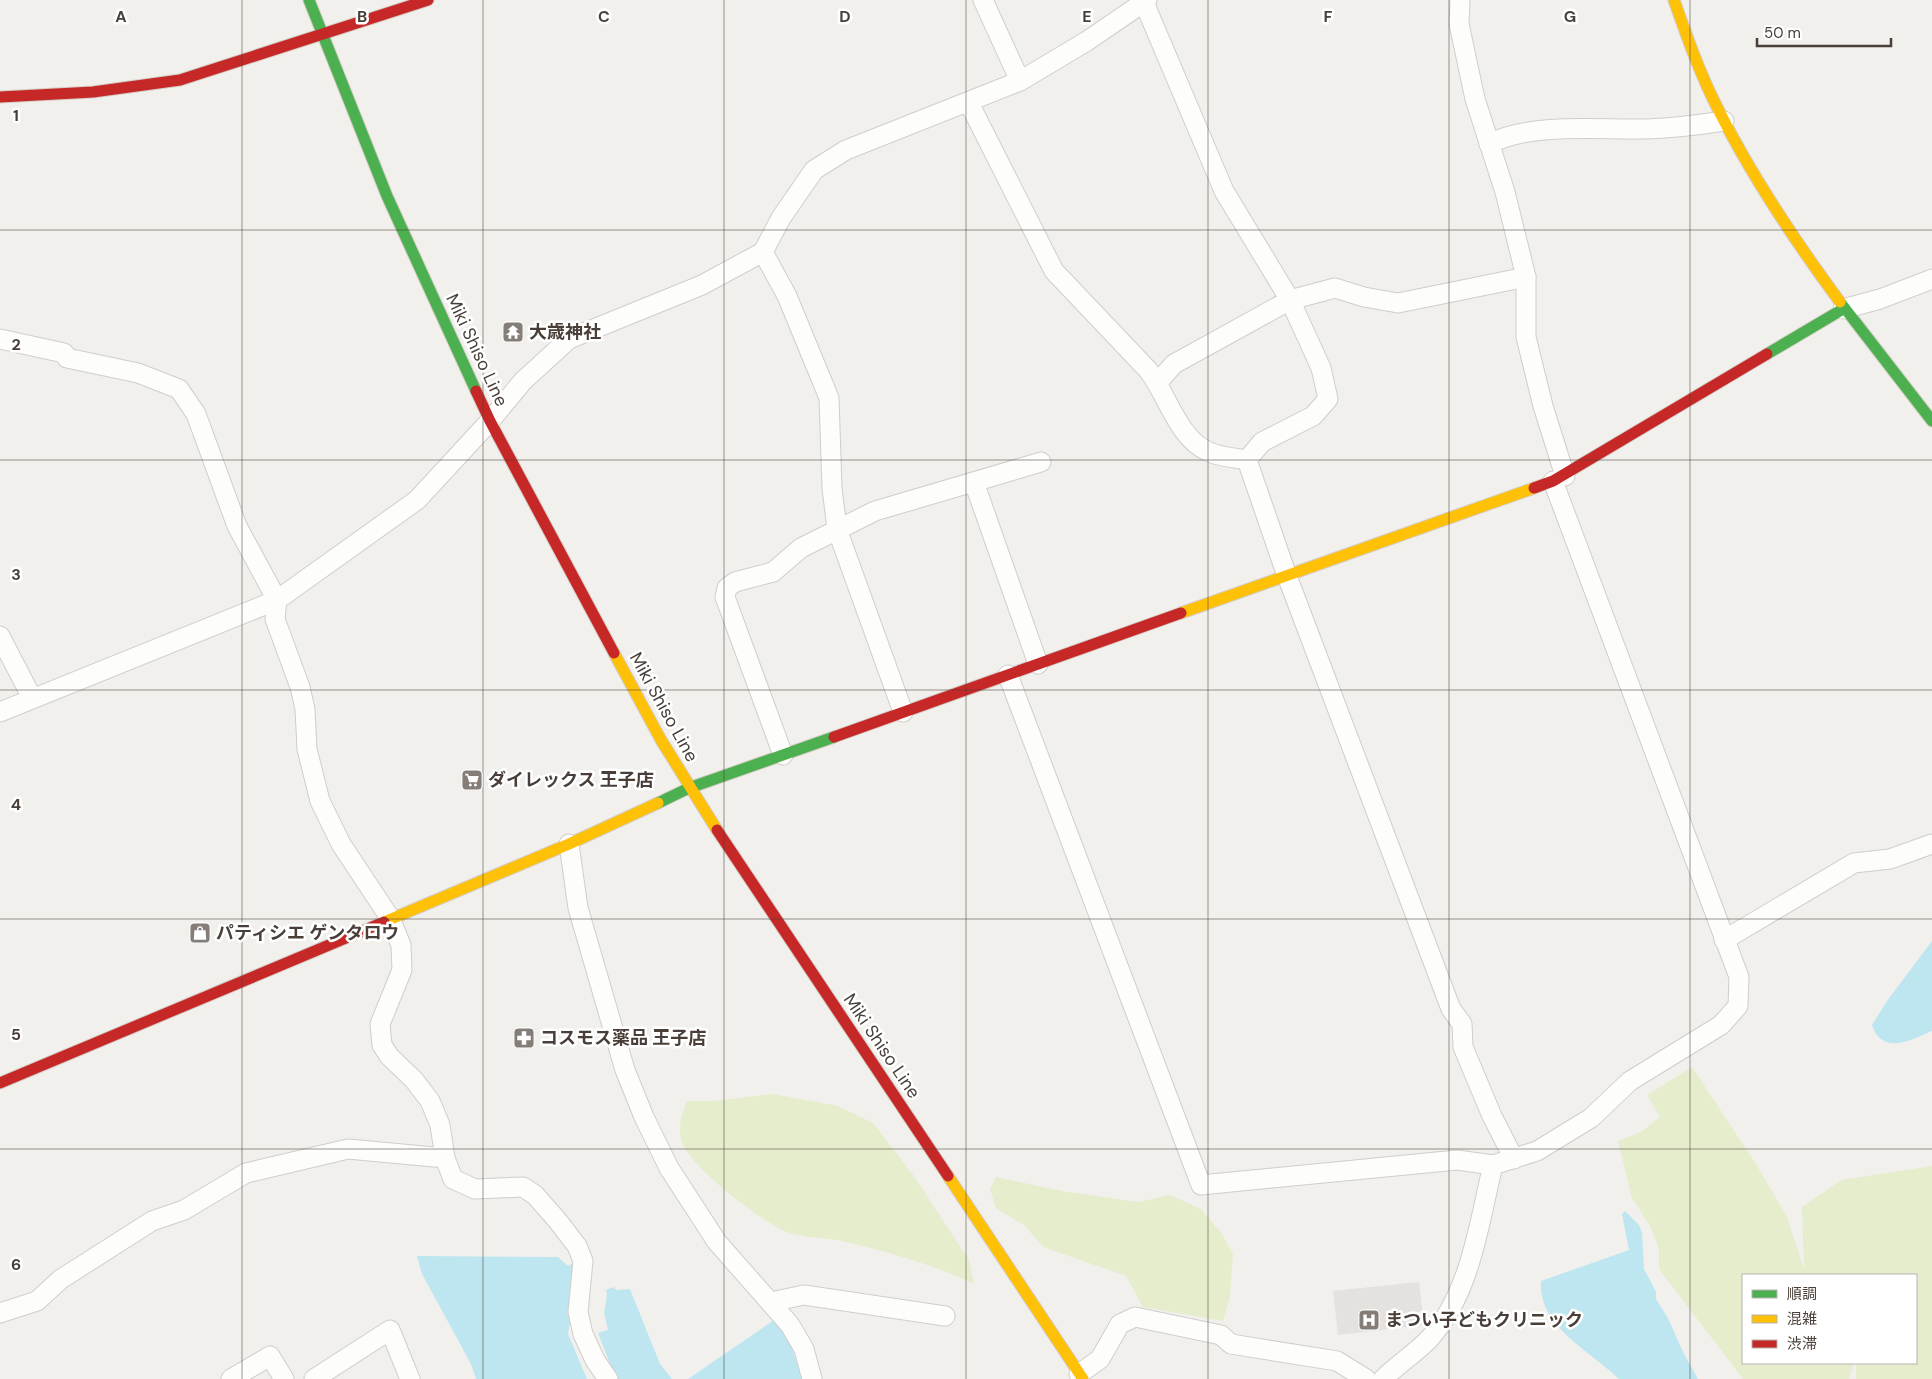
<svg xmlns="http://www.w3.org/2000/svg" width="1932" height="1379" viewBox="0 0 1932 1379" font-family="'DM Sans','Noto Sans JP',sans-serif">
	<style>
		.green { fill: #e5edcd }
		.parking { fill: #e4e1de }
		.water { fill: #bde6f0 }
		.lines { fill: none; stroke-linecap: round; stroke-linejoin: round }
		.street-casing { stroke: #d0cdca; stroke-width: 21 }
		.fast-casing { stroke: #d3cdc5; stroke-width: 13 }
		.slow-casing { stroke: #d3cdc5; stroke-width: 13 }
		.jam-casing { stroke: #d3cdc5; stroke-width: 13 }
		.street { stroke: #fdfdfc; stroke-width: 19 }
		.fast { stroke: #4caf50; stroke-width: 11 }
		.slow { stroke: #ffc107; stroke-width: 11 }
		.jam { stroke: #c62828; stroke-width: 11 }
		.grid { fill: none; stroke: #4a3f38; stroke-width: 1; stroke-opacity: 0.55 }
		.labels { text-anchor: middle; stroke-width: 5; stroke-linejoin: round; paint-order: stroke }
		.poi-label { font-size: 18px; font-weight: bold; fill: #4a3f38; stroke: #fff; text-anchor: start }
		.street-label { font-size: 18px; fill: #4a3f38; stroke: #fff }
		.grid-label { font-size: 16px; text-anchor: middle; font-weight: bold; fill: #4a3f38; stroke: #fff; stroke-width: 5; stroke-linejoin: round; paint-order: stroke }
	</style>
	<rect width="100%" height="100%" fill="#f2f0ed"/>
	<!-- green -->
	<g class="green">
		<polygon points="1692,1067 1756,1164 1787,1217 1804,1269 1802,1207 1841,1180 1932,1166 1932,1379 1856,1379 1856,1363 1916,1363 1916,1275 1743,1275 1743,1363 1854,1363 1849,1379 1743,1379 1659,1269 1659,1249 1650,1226 1632,1198 1618,1141 1641,1132 1660,1117 1647,1095"/>
		<path d="M773,1094L838,1106L873,1123L914,1176L969,1260L974,1284C931,1264 884,1250 836,1240C821,1237 802,1238 787,1232C760,1221 696,1171 683,1145C676,1131 682,1114 687,1101H712Z"/>
		<polygon points="996,1177 1062,1191 1139,1202 1170,1195 1201,1209 1222,1234 1233,1254 1230,1296 1223,1321 1143,1307 1126,1276 1043,1247 1025,1226 996,1208 990,1189"/>
	</g>
	<!-- parking -->
	<polygon class="parking" points="1419,1282 1424,1325 1338,1335 1333,1291"/>
	<!-- water -->
	<g class="water">
		<path d="M1932,941V1031C1911,1040 1882,1056 1872,1025L1887,1001Z"/>
		<path d="M1625,1211L1639,1225L1642,1233L1644,1269L1656,1292V1299L1669,1320L1682,1350L1698,1379H1619C1591,1351 1538,1327 1541,1281L1629,1250L1622,1214Z"/>
		<polygon points="417,1256 558,1257 568,1266 576,1261 572,1273 578,1278 568,1334 587,1379 476,1379 471,1364 422,1274"/>
		<polygon points="614,1287 616,1290 630,1289 660,1364 672,1379 616,1379 598,1333 608,1330 604,1313 607,1295 606,1290"/>
		<polygon points="777,1318 792,1348 802,1379 688,1379"/>
	</g>
	<g class="lines">
		<!-- street casing -->
		<g class="street-casing">
			<g id="street">
				<polyline points="983,0 1020,81"/>
				<polyline points="1143,0 1224,191 1290,300 1321,368 1328,399 1313,416 1262,442 1247,460"/>
				<polyline points="1460,0 1459,24 1475,99 1505,192 1526,277 1526,337 1543,406 1565,476"/>
				<path d="M969,103L1054,271L1148,370C1168,395 1177,438 1209,452C1220,457 1235,458 1247,460L1287,576L1451,1009L1462,1024L1463,1047L1492,1116L1514,1159"/>
				<path d="M1489,144C1531,122 1600,130 1647,129C1673,128 1698,125 1724,121"/>
				<polyline points="763,252 787,296 829,398 832,488 837,529 903,712"/>
				<polyline points="1843,309 1880,299 1932,279"/>
				<polyline points="0,339 64,353 67,358 138,373 179,389 196,414 237,526 277,600 275,619 300,687 305,709 307,749 320,801 341,844 390,918 401,945 402,970 380,1024 382,1045 389,1056 414,1080 430,1101 440,1125 445,1158 453,1179 475,1189 523,1187 535,1195 557,1220 577,1246 583,1261 578,1312 583,1334 595,1360 608,1379"/>
				<polyline points="1158,382 1174,364 1290,300 1335,288 1364,297 1398,303 1526,277"/>
				<polyline points="974,482 1038,664"/>
				<polyline points="0,636 32,698"/>
				<polyline points="1008,675 1201,1185 1457,1160 1493,1165 1537,1151 1591,1118 1630,1081 1721,1025 1738,1006 1739,977 1553,481"/>
				<polyline points="0,712 277,600 417,500 490,421 523,381 569,339 702,285 763,252 781,218 814,170 846,150 1020,81 1087,41 1147,0"/>
				<polyline points="783,755 725,597 727,588 735,582 773,572 801,548 875,511 1041,462"/>
				<polyline points="569,844 578,908 625,1070 644,1117 669,1168 717,1242 790,1325 804,1349 812,1379"/>
				<polyline points="1724,940 1854,863 1890,859 1932,844"/>
				<polyline points="771,1302 804,1295 945,1316"/>
				<polyline points="0,1313 37,1301 61,1279 152,1221 184,1210 246,1173 348,1149 445,1158"/>
				<polyline points="1079,1374 1100,1359 1120,1324 1135,1317 1221,1335 1231,1344 1337,1361 1366,1379"/>
				<polyline points="231,1379 270,1356 284,1379"/>
				<polyline points="314,1379 390,1330 410,1379"/>
				<path d="M1383,1379C1398,1364 1416,1353 1430,1338C1471,1292 1479,1223 1493,1165"/>
			</g>
		</g>
		<!-- fast casing -->
		<g class="fast-casing">
			<g id="fast">
				<polyline points="309,0 387,196 476,391"/>
				<polyline points="1840,302 1932,421"/>
				<polyline points="1767,354 1843,309"/>
				<polyline points="658,803 689,788 834,737"/>
			</g>
		</g>
		<!-- slow casing -->
		<g class="slow-casing">
			<g id="slow">
				<path d="M1674,0C1687,37 1700,74 1718,109C1752,177 1795,241 1840,302"/>
				<polyline points="1181,613 1534,488"/>
				<polyline points="614,653 661,740 717,830"/>
				<polyline points="384,922 569,844 658,803"/>
				<polyline points="948,1176 1083,1379"/>
			</g>
		</g>
		<!-- jam casing -->
		<g class="jam-casing">
			<g id="jam">
				<polyline points="0,97 93,92 180,80 428,0"/>
				<polyline points="476,391 490,421 614,653"/>
				<polyline points="1534,488 1553,481 1767,354"/>
				<polyline points="834,737 1181,613"/>
				<polyline points="717,830 948,1176"/>
				<polyline points="0,1083 384,922"/>
			</g>
		</g>
		<!-- street -->
		<use href="#street" class="street"/>
		<!-- fast -->
		<use href="#fast" class="fast"/>
		<!-- slow -->
		<use href="#slow" class="slow"/>
		<!-- jam -->
		<use href="#jam" class="jam"/>
	</g>
	<!-- grid -->
	<path class="grid" d="M242,0V1379M483,0V1379M724,0V1379M966,0V1379M1208,0V1379M1449,0V1379M1690,0V1379M0,230H1932M0,460H1932M0,690H1932M0,919H1932M0,1149H1932"/>
	<!-- icons -->
	<defs>
		<g id="temple-square" transform="scale(1.125)"><rect x="-9" y="-9" width="18" height="18" rx="4" fill="#857d77" stroke="#fff"/><path d="M0-6L5-2H3V0L6.5 2.5H4V6H1.5V3h-3V6H-4V2.5H-6.5L-3 0V-2H-5Z" fill="#fff"/></g>
		<g id="supermarket-square" transform="scale(1.125)"><rect x="-9" y="-9" width="18" height="18" rx="4" fill="#857d77" stroke="#fff"/><path d="M-6-5.5h2.5l.6 2H6L4.5 2H-2.5L-4.4-4H-6ZM-1.5 3.2a1.3 1.3 0 1 0 .1 0ZM3 3.2a1.3 1.3 0 1 0 .1 0Z" fill="#fff"/></g>
		<g id="shop-square" transform="scale(1.125)"><rect x="-9" y="-9" width="18" height="18" rx="4" fill="#857d77" stroke="#fff"/><path d="M-5-2.5h2.3a2.7 3.5 0 0 1 5.4 0H5L5.5 6h-11ZM-1.5-2.5h3a1.5 2.3 0 0 0-3 0Z" fill="#fff"/></g>
		<g id="pharmacy-square" transform="scale(1.125)"><rect x="-9" y="-9" width="18" height="18" rx="4" fill="#857d77" stroke="#fff"/><path d="M-2-6h4v4h4v4h-4v4h-4v-4h-4v-4h4Z" fill="#fff"/></g>
		<g id="hospital-square" transform="scale(1.125)"><rect x="-9" y="-9" width="18" height="18" rx="4" fill="#857d77" stroke="#fff"/><path d="M-5-5h3v3.5h4V-5h3V5h-3V1.5h-4V5h-3Z" fill="#fff"/></g>
	</defs>
	<g fill-rule="evenodd">
		<use href="#temple-square" x="513" y="332"/>
		<use href="#supermarket-square" x="472" y="780"/>
		<use href="#shop-square" x="200" y="933"/>
		<use href="#pharmacy-square" x="524" y="1038"/>
		<use href="#hospital-square" x="1369" y="1320"/>
	</g>
	<g class="labels">
		<!-- poi labels -->
		<g class="poi-label">
			<text x="529" y="338">大歳神社</text>
			<text x="488" y="786">ダイレックス 王子店</text>
			<text x="216" y="939">パティシエ ゲンタロウ</text>
			<text x="540" y="1044">コスモス薬品 王子店</text>
			<text x="1385" y="1326">まつい子どもクリニック</text>
		</g>
		<!-- street labels -->
		<g class="street-label">
			<text transform="translate(477 350) rotate(65)" y="6">Miki Shiso Line</text>
			<text transform="translate(664 707) rotate(61)" y="6">Miki Shiso Line</text>
			<text transform="translate(882 1046) rotate(56)" y="6">Miki Shiso Line</text>
		</g>
	</g>
	<g class="grid-label">
		<text x="121" y="22">A</text>
		<text x="362" y="22">B</text>
		<text x="604" y="22">C</text>
		<text x="845" y="22">D</text>
		<text x="1087" y="22">E</text>
		<text x="1328" y="22">F</text>
		<text x="1570" y="22">G</text>
		<text x="16" y="121">1</text>
		<text x="16" y="350">2</text>
		<text x="16" y="580">3</text>
		<text x="16" y="810">4</text>
		<text x="16" y="1040">5</text>
		<text x="16" y="1270">6</text>
	</g>
	<!-- legend -->
	<rect x="1742" y="1274" width="175" height="90" fill="#ffffff" stroke="#b7b2af"/>
	<rect x="1752" y="1290" width="25" height="8" fill="#4caf50" stroke="#b7b2af"/>
	<text x="1787" y="1299" font-size="15" fill="#4a3f38">順調</text>
	<rect x="1752" y="1315" width="25" height="8" fill="#ffc107" stroke="#b7b2af"/>
	<text x="1787" y="1324" font-size="15" fill="#4a3f38">混雑</text>
	<rect x="1752" y="1340" width="25" height="8" fill="#c62828" stroke="#b7b2af"/>
	<text x="1787" y="1349" font-size="15" fill="#4a3f38">渋滞</text>
	<!-- scale -->
	<path d="M1757 38v8h134v-8" fill="none" stroke="#4a3f38" stroke-width="2.5"/>
	<text x="1764" y="38" font-size="15" fill="#4a3f38" stroke="#ffffff" stroke-width="4" paint-order="stroke">50 m</text>
</svg>
